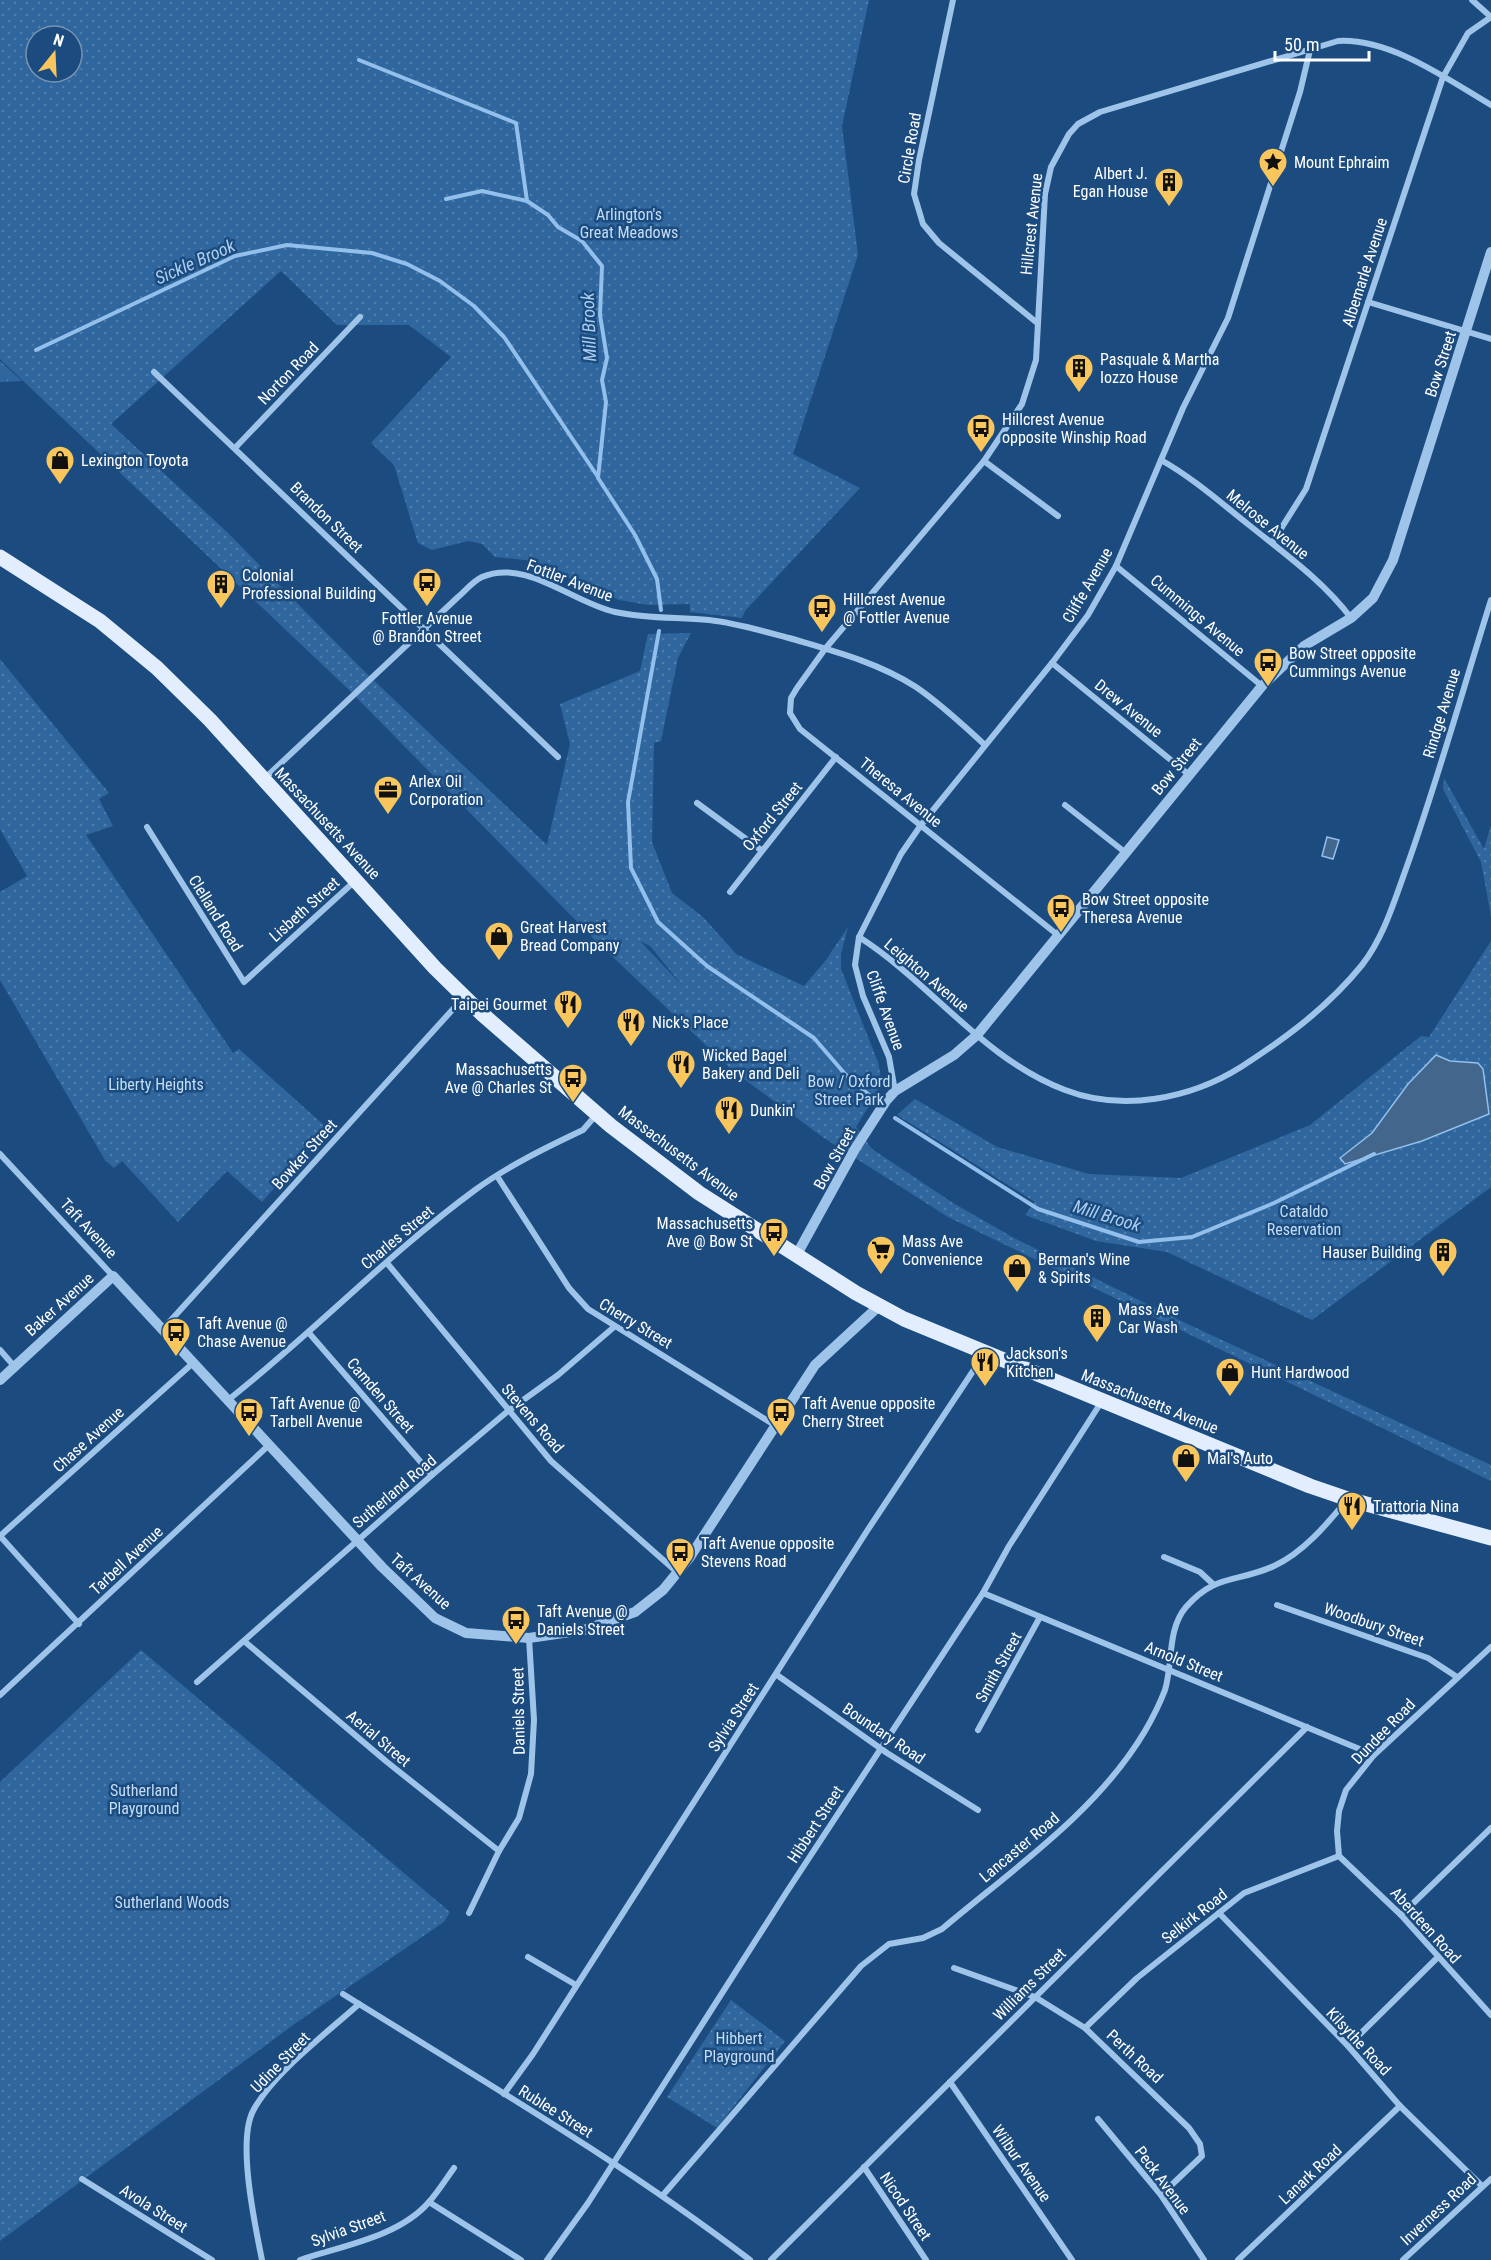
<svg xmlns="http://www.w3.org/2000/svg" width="1491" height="2260" viewBox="0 0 1491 2260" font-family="'Roboto Condensed',sans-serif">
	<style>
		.wetland { fill: url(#wetland-marsh) }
		.park { fill: url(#park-dots); fill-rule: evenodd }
		.water { fill: #43678c; stroke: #92bfeb; stroke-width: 1.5 }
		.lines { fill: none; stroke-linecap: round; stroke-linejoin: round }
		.stream { stroke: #92bfeb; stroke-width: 4 }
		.minor { stroke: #9fc4e9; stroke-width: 6 }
		.tertiary { stroke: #9fc4e9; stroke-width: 10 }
		.primary { stroke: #e2eefe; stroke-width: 15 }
		.labels { text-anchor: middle; stroke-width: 5; stroke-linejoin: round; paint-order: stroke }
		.street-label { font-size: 16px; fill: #fff; stroke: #1c4c7f }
		.poi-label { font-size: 16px; fill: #fff; stroke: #1c4c7f; text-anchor: start }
		.park-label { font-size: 16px; fill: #c3ddf7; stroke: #1c4c7f }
		.water-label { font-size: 18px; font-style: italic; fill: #aacef1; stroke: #1c4c7f }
	</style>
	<defs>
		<pattern id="wetland-marsh" width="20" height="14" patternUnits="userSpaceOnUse" patternTransform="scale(1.5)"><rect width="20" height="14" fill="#2f669d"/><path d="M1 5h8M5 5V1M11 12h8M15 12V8" fill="none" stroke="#4e7dac"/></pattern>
		<pattern id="park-dots" width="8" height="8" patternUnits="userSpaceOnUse" patternTransform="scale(1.5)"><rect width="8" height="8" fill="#2f669d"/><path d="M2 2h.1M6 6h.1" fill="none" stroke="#4e7dac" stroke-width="1.8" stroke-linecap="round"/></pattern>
	</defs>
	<rect width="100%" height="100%" fill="#1c4c7f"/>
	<!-- wetland -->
	<polygon class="wetland" points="0,361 22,381 0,382"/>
	<!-- park -->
	<g class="park">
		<path d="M0,0H869L842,126L858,255L793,454L860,488L745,611L742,618L690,612V604L648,605L619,600L526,560L495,557L482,544L468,541L432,550L418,543L394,465L371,443L451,357L409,325H337L281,271L111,424L228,533L363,670L547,845L570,744L560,704L640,671L648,634L691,633L678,658L661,741L654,743L652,842L672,893L703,917L736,954L804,986L826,960L848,927L841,954V969L878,1062L881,1078L877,1093L856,1127L872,1149L953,1203L1014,1238L1179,1320L1491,1465V1481L948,1217L824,1138L733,1071L596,941L348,689L0,359ZM36,36H72V72H36ZM640,941L650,946L682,985L681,984Z"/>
		<polygon points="0,659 109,793 99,799 113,826 86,835 233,1053 239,1049 327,1128 262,1202 227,1171 178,1222 122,1161 114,1168 105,1160 0,980 0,892 27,876 0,829"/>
		<polygon points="1444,778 1484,849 1491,825 1491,916 1481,862 1443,789"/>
		<polygon points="1491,941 1491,1187 1312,1320 1167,1252 1096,1241 1025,1215 1035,1202 897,1115 915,1099 997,1147 1089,1174 1181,1178 1310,1125 1421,1036 1429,1037"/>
		<polygon points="141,1650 450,1912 444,1922 296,2023 0,2241 0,1782"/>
		<polygon points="731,2000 785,2041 717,2128 667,2097"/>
	</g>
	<!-- water -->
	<g class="water">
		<polygon points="1327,837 1339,840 1333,859 1322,856"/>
		<polygon points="1436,1055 1450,1061 1478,1063 1483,1069 1489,1114 1422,1141 1345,1164 1340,1158 1372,1133 1408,1084"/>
	</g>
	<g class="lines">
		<!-- stream -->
		<g class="stream">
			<polyline points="359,60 516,123 527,201 548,215 558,227 582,241 602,266 600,315 607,358 602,380 606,402 598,478 635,535 657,579 661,610"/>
			<polyline points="446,199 482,191 527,201"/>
			<polyline points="36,350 235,256 287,245 372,253 407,264 440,281 474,306 504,337 598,477"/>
			<polyline points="659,631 628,802 631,868 658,922 707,966 814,1038 845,1074 869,1095"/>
			<polyline points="895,1118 1038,1209 1139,1242 1192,1237 1274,1203 1374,1154"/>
		</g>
		<!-- minor -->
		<g class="minor">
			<polyline points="953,0 919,160 914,194 923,224 939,243 1036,322"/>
			<polyline points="1472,0 1491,17"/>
			<polyline points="1368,302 1491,339"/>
			<polyline points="154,372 558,757"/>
			<polyline points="235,448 360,317"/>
			<path d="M1161,460C1193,478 1221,503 1249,525C1285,554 1323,581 1351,618"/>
			<polyline points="984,461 1058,516"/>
			<polyline points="1272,543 1306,489 1443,77 1468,33 1491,17"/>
			<polyline points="1116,566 1262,686"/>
			<polyline points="1052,663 1188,774"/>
			<path d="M264,779L458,597C465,591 473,581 482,577C526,558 573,603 615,612C647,619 677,617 709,620C736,623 763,631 789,638C833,651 877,662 916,687C941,704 963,725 985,745"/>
			<polyline points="697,803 761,850"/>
			<polyline points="1065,805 1126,853"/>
			<polyline points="147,827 244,982 356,880"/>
			<polyline points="730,892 836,757"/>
			<path d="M1059,936L800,729L790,713L791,698L797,688L825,649L984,461L1022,404L1036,360L1045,194L1051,167L1069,134L1078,124L1100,112L1338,41C1390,38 1447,79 1491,105"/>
			<path d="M859,937C931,983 983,1059 1065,1090C1122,1112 1190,1099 1241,1067C1286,1038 1328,1007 1362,965C1384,937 1395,899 1407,866C1438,779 1463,689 1491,600"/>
			<polyline points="895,1091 889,1057 863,996 855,965 859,937 901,854 921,825 1052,663 1088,615 1116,566 1183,408 1228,318 1300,92 1310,50"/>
			<polyline points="0,1154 113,1276"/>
			<polyline points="497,1176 569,1288 588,1309 776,1426"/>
			<polyline points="387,1263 551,1461 678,1573"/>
			<polyline points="163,1329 464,997"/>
			<polyline points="309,1333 432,1475"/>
			<polyline points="0,1350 14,1366"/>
			<path d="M228,1400C313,1333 388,1254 475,1190C508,1166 547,1147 583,1130L596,1115"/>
			<polyline points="1164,1557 1200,1572 1213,1584"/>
			<polyline points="983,1593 1374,1755"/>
			<polyline points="1277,1605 1428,1658 1457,1677"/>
			<polyline points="79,1624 0,1536 193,1363"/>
			<polyline points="244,1641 387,1762 499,1851"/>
			<polyline points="777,1675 887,1753 978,1810"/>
			<polyline points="197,1682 432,1475 508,1411 558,1375 614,1327"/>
			<polyline points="0,1695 269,1445"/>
			<polyline points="978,1730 1040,1617"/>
			<polyline points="1339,1856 1337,1831 1339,1811 1346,1790 1374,1755 1491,1647"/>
			<polyline points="1339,1856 1401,1915 1491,2015"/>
			<polyline points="469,1913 499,1851 519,1818 531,1774 534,1720 529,1638"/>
			<polyline points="1219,1913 1348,2046 1400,2106 1482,2186"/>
			<polyline points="1401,1915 1491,1828"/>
			<polyline points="528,1957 576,1985"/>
			<polyline points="954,1968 1035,1997 1085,2028 1189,2128 1200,2144 1202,2156 1161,2195"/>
			<path d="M343,1994C481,2080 621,2161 750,2260"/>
			<polyline points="1085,2028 1137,1978 1244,1893 1339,1856"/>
			<polyline points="1348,2046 1437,1958"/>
			<polyline points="950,2082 1072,2260"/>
			<polyline points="504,2094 533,2054 867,1531 985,1353"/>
			<polyline points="1098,2119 1161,2195 1204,2260"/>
			<polyline points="864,2167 926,2260"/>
			<polyline points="82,2179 212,2260"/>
			<path d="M663,2195L861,1966L889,1944L923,1938L942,1929C1013,1869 1097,1812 1145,1731C1152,1719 1160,1703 1165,1690C1173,1664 1167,1629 1186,1607C1216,1573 1237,1583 1274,1566C1303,1553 1327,1524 1347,1500"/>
			<polyline points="429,2202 521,2260"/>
			<path d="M262,2260C255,2225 237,2142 253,2111C272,2074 328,2032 359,2004"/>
			<path d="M300,2260C341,2246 399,2237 429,2202C438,2192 446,2179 454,2168"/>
			<polyline points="547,2260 588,2203 786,1893 983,1593 1009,1546 1102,1401"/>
			<polyline points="771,2260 1307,1727"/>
			<polyline points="1238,2260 1400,2106"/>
			<polyline points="1403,2260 1491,2179"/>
		</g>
		<!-- tertiary -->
		<g class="tertiary">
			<polyline points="796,1256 855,1149 886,1101 895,1091 954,1055 977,1035 1262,686 1304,646 1351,618 1373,598 1393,560 1491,252"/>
			<polyline points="0,1380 113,1276 382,1567 435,1618 466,1633 529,1638 584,1630 635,1612 663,1590 690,1557 815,1365 879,1306"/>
		</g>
		<!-- primary -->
		<polyline class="primary" points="0,557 100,621 157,668 210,720 435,968 481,1013 611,1126 699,1193 856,1293 904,1319 1310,1486 1348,1499 1491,1538"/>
	</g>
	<!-- icons -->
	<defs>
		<g id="sight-pin" transform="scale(1.5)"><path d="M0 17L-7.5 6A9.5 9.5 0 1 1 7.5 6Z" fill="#f9c55d" stroke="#1c4c7f"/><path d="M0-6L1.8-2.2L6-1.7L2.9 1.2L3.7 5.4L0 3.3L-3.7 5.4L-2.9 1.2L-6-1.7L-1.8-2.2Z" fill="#111"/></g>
		<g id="building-pin" transform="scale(1.5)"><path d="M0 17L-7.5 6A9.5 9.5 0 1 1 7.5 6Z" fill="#f9c55d" stroke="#1c4c7f"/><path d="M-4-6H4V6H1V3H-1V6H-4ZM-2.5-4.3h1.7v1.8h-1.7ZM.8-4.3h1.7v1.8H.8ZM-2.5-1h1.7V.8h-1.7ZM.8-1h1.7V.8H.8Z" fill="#111"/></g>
		<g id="bus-pin" transform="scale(1.5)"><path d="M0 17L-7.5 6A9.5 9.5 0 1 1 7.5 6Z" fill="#f9c55d" stroke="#1c4c7f"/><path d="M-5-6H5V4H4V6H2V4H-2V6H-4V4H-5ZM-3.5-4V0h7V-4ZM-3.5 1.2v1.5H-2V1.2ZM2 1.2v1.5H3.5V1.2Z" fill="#111"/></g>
		<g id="shop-pin" transform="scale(1.5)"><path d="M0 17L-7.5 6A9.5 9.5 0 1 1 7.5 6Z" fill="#f9c55d" stroke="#1c4c7f"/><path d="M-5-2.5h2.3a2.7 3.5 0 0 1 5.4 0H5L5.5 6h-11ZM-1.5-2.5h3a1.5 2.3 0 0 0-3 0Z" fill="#111"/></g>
		<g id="office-pin" transform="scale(1.5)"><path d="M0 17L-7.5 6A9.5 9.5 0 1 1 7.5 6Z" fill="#f9c55d" stroke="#1c4c7f"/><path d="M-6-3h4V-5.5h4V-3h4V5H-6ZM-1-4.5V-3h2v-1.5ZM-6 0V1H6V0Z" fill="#111"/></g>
		<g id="restaurant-pin" transform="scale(1.5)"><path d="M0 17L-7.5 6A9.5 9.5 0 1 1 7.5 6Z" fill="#f9c55d" stroke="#1c4c7f"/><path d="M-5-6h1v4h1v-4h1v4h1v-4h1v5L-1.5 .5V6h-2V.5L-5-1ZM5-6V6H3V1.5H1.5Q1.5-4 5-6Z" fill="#111"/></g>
		<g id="supermarket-pin" transform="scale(1.5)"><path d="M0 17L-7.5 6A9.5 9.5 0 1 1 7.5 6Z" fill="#f9c55d" stroke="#1c4c7f"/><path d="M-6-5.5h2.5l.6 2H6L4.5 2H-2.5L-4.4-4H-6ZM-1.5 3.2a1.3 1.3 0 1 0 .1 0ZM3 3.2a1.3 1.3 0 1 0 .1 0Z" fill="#111"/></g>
	</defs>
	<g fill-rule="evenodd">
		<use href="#sight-pin" x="1273" y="162"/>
		<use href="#building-pin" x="1169" y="182"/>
		<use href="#building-pin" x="1079" y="368"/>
		<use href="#bus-pin" x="981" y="428"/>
		<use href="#shop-pin" x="60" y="460"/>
		<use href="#bus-pin" x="427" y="582"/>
		<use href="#building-pin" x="221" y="584"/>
		<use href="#bus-pin" x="822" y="608"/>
		<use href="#bus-pin" x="1268" y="662"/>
		<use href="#office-pin" x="388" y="790"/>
		<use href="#bus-pin" x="1061" y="908"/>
		<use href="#shop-pin" x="499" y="936"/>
		<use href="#restaurant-pin" x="568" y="1004"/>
		<use href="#restaurant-pin" x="631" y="1022"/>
		<use href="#restaurant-pin" x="681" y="1064"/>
		<use href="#bus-pin" x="573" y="1078"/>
		<use href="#restaurant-pin" x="729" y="1110"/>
		<use href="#bus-pin" x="774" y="1232"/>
		<use href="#supermarket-pin" x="881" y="1250"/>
		<use href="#building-pin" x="1443" y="1252"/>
		<use href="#shop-pin" x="1017" y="1268"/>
		<use href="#building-pin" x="1097" y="1318"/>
		<use href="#bus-pin" x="176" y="1332"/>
		<use href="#restaurant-pin" x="985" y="1362"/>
		<use href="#shop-pin" x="1230" y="1372"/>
		<use href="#bus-pin" x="249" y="1412"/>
		<use href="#bus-pin" x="781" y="1412"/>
		<use href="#shop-pin" x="1186" y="1458"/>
		<use href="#restaurant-pin" x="1352" y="1506"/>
		<use href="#bus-pin" x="680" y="1552"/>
		<use href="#bus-pin" x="516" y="1620"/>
	</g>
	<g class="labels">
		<!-- street labels -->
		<g class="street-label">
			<text transform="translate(909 148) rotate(-80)" y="6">Circle Road</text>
			<text transform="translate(1031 224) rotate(-84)" y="6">Hillcrest Avenue</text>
			<text transform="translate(1364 272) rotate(-72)" y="6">Albemarle Avenue</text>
			<text transform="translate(1440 364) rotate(-72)" y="6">Bow Street</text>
			<text transform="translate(288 373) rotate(-46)" y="6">Norton Road</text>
			<text transform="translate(327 517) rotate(44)" y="6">Brandon Street</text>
			<text transform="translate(1268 524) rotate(39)" y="6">Melrose Avenue</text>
			<text transform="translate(570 580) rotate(21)" y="6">Fottler Avenue</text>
			<text transform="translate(1087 585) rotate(-60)" y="6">Cliffe Avenue</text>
			<text transform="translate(1198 615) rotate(40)" y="6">Cummings Avenue</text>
			<text transform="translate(1129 708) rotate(39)" y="6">Drew Avenue</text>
			<text transform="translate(1441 713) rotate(-73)" y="6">Rindge Avenue</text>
			<text transform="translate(1176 766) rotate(-51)" y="6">Bow Street</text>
			<text transform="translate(901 792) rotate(39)" y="6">Theresa Avenue</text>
			<text transform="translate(772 816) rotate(-51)" y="6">Oxford Street</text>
			<text transform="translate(328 823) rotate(47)" y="6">Massachusetts Avenue</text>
			<text transform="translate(304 909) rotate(-42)" y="6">Lisbeth Street</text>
			<text transform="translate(216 913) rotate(58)" y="6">Clelland Road</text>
			<text transform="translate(927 975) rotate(40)" y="6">Leighton Avenue</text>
			<text transform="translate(886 1010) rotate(70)" y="6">Cliffe Avenue</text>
			<text transform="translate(679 1153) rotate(37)" y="6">Massachusetts Avenue</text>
			<text transform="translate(304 1154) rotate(-48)" y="6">Bowker Street</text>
			<text transform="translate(834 1158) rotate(-61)" y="6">Bow Street</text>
			<text transform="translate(89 1228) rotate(47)" y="6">Taft Avenue</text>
			<text transform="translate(397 1237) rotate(-40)" y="6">Charles Street</text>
			<text transform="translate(59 1304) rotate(-42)" y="6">Baker Avenue</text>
			<text transform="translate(636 1323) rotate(31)" y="6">Cherry Street</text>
			<text transform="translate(381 1395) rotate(49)" y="6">Camden Street</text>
			<text transform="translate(1150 1401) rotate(22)" y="6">Massachusetts Avenue</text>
			<text transform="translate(533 1418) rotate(49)" y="6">Stevens Road</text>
			<text transform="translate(88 1439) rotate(-42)" y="6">Chase Avenue</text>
			<text transform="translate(394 1491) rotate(-40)" y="6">Sutherland Road</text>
			<text transform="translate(126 1560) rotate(-43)" y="6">Tarbell Avenue</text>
			<text transform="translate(421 1581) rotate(42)" y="6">Taft Avenue</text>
			<text transform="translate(1374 1624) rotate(19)" y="6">Woodbury Street</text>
			<text transform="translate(1184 1661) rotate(22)" y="6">Arnold Street</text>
			<text transform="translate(998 1667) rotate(-61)" y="6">Smith Street</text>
			<text transform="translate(518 1711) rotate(-91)" y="6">Daniels Street</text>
			<text transform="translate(733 1717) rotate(-57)" y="6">Sylvia Street</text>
			<text transform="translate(1383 1731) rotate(-46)" y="6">Dundee Road</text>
			<text transform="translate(884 1733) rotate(34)" y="6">Boundary Road</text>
			<text transform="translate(379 1738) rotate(40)" y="6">Aerial Street</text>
			<text transform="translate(815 1824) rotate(-57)" y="6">Hibbert Street</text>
			<text transform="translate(1019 1847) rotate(-40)" y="6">Lancaster Road</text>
			<text transform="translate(1194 1916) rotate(-38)" y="6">Selkirk Road</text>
			<text transform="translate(1426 1925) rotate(48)" y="6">Aberdeen Road</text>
			<text transform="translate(1029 1984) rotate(-45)" y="6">Williams Street</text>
			<text transform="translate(1359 2041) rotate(47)" y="6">Kilsythe Road</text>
			<text transform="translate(1135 2056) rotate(43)" y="6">Perth Road</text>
			<text transform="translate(280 2062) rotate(-46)" y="6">Udine Street</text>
			<text transform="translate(556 2111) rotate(32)" y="6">Rublee Street</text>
			<text transform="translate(1022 2163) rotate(55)" y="6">Wilbur Avenue</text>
			<text transform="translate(1310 2174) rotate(-43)" y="6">Lanark Road</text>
			<text transform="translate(1163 2180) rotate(53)" y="6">Peck Avenue</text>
			<text transform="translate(906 2206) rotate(56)" y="6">Nicod Street</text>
			<text transform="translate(154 2208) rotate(32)" y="6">Avola Street</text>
			<text transform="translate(1438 2209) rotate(-43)" y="6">Inverness Road</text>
			<text transform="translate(348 2228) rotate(-20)" y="6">Sylvia Street</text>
		</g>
		<!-- poi labels -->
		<g class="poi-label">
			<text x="1294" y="168">Mount Ephraim</text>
			<text x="1148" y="179" text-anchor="end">Albert J.<tspan x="1148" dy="18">Egan House</tspan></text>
			<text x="1100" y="365">Pasquale &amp; Martha<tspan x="1100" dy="18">Iozzo House</tspan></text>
			<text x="1002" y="425">Hillcrest Avenue<tspan x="1002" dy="18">opposite Winship Road</tspan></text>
			<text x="81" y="466">Lexington Toyota</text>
			<text x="242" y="581">Colonial<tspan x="242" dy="18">Professional Building</tspan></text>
			<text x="843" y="605">Hillcrest Avenue<tspan x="843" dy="18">@ Fottler Avenue</tspan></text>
			<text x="427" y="624" text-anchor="middle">Fottler Avenue<tspan x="427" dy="18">@ Brandon Street</tspan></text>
			<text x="1289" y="659">Bow Street opposite<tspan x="1289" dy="18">Cummings Avenue</tspan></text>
			<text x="409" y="787">Arlex Oil<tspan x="409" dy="18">Corporation</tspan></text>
			<text x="1082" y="905">Bow Street opposite<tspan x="1082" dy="18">Theresa Avenue</tspan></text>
			<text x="520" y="933">Great Harvest<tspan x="520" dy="18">Bread Company</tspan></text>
			<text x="547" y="1010" text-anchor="end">Taipei Gourmet</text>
			<text x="652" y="1028">Nick's Place</text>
			<text x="702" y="1061">Wicked Bagel<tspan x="702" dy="18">Bakery and Deli</tspan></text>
			<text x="552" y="1075" text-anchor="end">Massachusetts<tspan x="552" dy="18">Ave @ Charles St</tspan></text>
			<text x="750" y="1116">Dunkin'</text>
			<text x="753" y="1229" text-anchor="end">Massachusetts<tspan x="753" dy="18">Ave @ Bow St</tspan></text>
			<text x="902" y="1247">Mass Ave<tspan x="902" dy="18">Convenience</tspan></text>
			<text x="1422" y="1258" text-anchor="end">Hauser Building</text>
			<text x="1038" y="1265">Berman's Wine<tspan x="1038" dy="18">&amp; Spirits</tspan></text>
			<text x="1118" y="1315">Mass Ave<tspan x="1118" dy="18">Car Wash</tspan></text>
			<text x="197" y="1329">Taft Avenue @<tspan x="197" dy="18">Chase Avenue</tspan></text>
			<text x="1006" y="1359">Jackson's<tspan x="1006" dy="18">Kitchen</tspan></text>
			<text x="1251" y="1378">Hunt Hardwood</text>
			<text x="270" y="1409">Taft Avenue @<tspan x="270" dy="18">Tarbell Avenue</tspan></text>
			<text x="802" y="1409">Taft Avenue opposite<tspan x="802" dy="18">Cherry Street</tspan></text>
			<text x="1207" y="1464">Mal's Auto</text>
			<text x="1373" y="1512">Trattoria Nina</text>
			<text x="701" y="1549">Taft Avenue opposite<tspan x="701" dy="18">Stevens Road</tspan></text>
			<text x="537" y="1617">Taft Avenue @<tspan x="537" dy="18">Daniels Street</tspan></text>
		</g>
		<!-- park labels -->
		<g class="park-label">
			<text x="629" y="220">Arlington's<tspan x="629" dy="18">Great Meadows</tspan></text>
			<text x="849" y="1087">Bow / Oxford<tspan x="849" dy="18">Street Park</tspan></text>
			<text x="156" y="1090">Liberty Heights</text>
			<text x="1304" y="1217">Cataldo<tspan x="1304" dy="18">Reservation</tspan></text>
			<text x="144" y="1796">Sutherland<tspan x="144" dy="18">Playground</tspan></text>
			<text x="172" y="1908">Sutherland Woods</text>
			<text x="739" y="2044">Hibbert<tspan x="739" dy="18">Playground</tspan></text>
		</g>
		<!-- water labels -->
		<g class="water-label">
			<text transform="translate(195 262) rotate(-24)" y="6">Sickle Brook</text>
			<text transform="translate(589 327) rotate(-92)" y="6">Mill Brook</text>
			<text transform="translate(1107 1216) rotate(17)" y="6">Mill Brook</text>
		</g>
	</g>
	<!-- north arrow -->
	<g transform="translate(54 54) rotate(18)"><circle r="28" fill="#1c4c7f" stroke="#7794b2" stroke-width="1.5"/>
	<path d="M0-4.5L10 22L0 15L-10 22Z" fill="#f9c55d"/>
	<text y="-9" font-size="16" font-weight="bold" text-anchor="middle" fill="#ffffff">N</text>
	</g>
	<!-- scale -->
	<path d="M1275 51v9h94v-9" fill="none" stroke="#ffffff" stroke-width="3"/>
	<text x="1284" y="51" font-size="18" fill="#ffffff" stroke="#1c4c7f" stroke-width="4.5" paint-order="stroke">50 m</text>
</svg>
